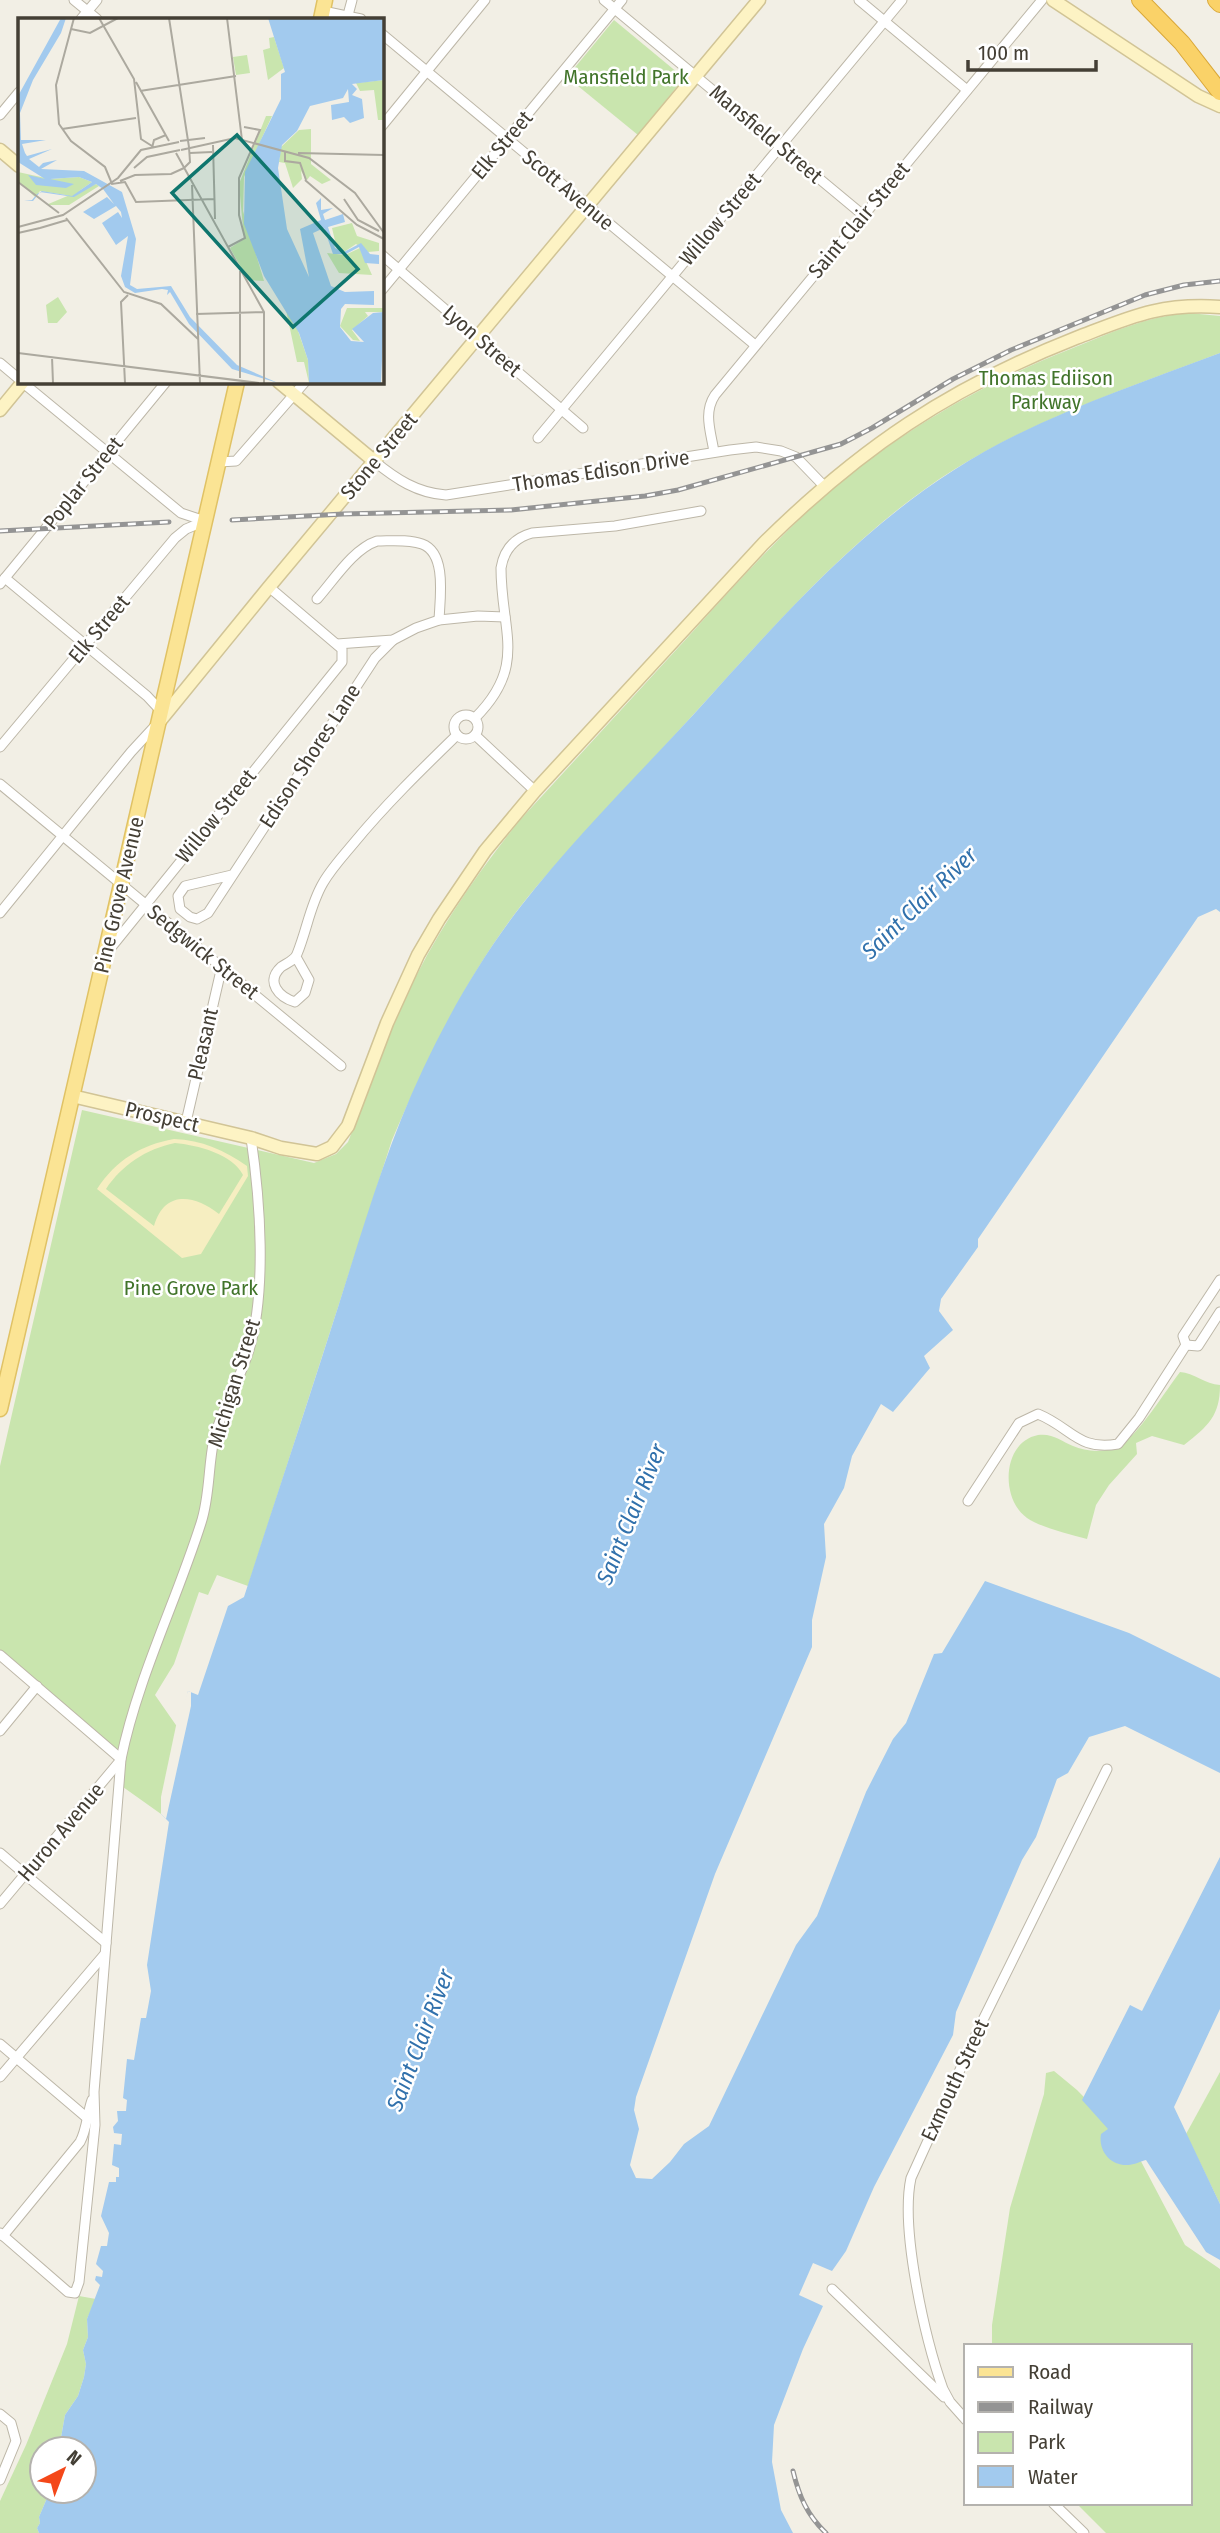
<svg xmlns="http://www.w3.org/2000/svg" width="1220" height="2533" viewBox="0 0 1220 2533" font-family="'Fira Sans Condensed',sans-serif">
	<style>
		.green { fill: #c9e5ae }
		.sand { fill: #f6eec1; fill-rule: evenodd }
		.water { fill: #a2caee }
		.pier { fill: #f2efe5 }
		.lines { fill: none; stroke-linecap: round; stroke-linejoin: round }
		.street-casing { stroke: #bdb7a8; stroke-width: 11 }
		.secondary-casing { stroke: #d1c496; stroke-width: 15 }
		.primary-casing { stroke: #e0c265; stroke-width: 17 }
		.highway-casing { stroke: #d9a738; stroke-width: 18 }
		.street { stroke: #fff; stroke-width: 9 }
		.secondary { stroke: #fdf3c4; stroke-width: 12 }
		.primary { stroke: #fbe494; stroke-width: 14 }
		.highway { stroke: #fad268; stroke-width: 16 }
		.rail-casing { stroke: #949494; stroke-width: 5 }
		.rail { stroke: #fff; stroke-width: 2.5; stroke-dasharray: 8; stroke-linecap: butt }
		.labels { text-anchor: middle; stroke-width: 5; stroke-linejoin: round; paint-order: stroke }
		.park-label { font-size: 21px; fill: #41742a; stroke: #fff }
		.street-label { font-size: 21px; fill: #443f35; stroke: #fff }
		.water-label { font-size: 23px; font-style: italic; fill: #3171ac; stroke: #fff }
		.inset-road { fill: none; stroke: #aca99f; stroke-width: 2 }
		.view { fill: #0f766e; fill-opacity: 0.15; stroke: #0f766e; stroke-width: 3.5 }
		.inset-edge { fill: none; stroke: #443f35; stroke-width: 3.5 }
	</style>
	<rect width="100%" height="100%" fill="#f2efe5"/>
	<!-- green -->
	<g class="green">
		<polygon points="614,20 684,78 638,135 567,77"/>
		<path d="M1189,313L1220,316V353C1130,387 1038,418 955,469C862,527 787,612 713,693C675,735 636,777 598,819C571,848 544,876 520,907C466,977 427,1059 392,1140L248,1586L217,1575L208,1595L199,1592L174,1664L155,1695L178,1728L161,1814L123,1787L126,1759L0,1652V1466L82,1110L314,1163L336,1154L348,1142C367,1095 383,1046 405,999C435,934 475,876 520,820C576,759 632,698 688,637C733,587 778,537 828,493C899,432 982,384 1068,350C1108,334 1146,316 1189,313Z"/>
		<path d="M1180,1372C1194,1373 1205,1384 1220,1385C1220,1416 1208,1426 1184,1445L1152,1436L1136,1443L1137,1454L1109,1485L1096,1505L1087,1539C1069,1534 1042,1528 1027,1518C1000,1499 1002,1442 1038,1435C1053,1433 1061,1441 1073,1446C1086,1452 1106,1453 1119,1446C1137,1437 1166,1390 1180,1372Z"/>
		<polygon points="1054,2071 1077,2090 1134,2148 1185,2245 1220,2269 1220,2533 1106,2533 1076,2503 1190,2503 1190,2346 992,2346 992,2325 1010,2208 1044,2094 1046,2073"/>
		<polygon points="1220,2072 1220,2204 1186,2134"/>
		<polygon points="79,2296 96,2299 87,2319 88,2337 83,2350 86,2364 84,2377 78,2396 65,2415 59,2449 42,2449 42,2491 50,2491 39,2517 40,2523 37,2528 39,2533 0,2533 0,2501 26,2445 67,2344"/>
	</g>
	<!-- sand -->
	<path class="sand" d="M174,1139C202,1140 224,1150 247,1166L248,1176L201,1254L182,1258L97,1189C116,1160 141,1145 174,1139ZM175,1143C197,1145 233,1154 243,1175L219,1214C194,1194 164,1190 154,1226L106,1189C122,1165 146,1149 175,1143Z"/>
	<!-- water -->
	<g class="water">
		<path d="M1220,353V912L1216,909L1198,917L978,1239V1247L941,1299L939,1311L953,1330L924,1356L930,1368L893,1412L881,1404L852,1456L844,1488L824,1524L826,1557L812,1620V1647L715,1874L636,2097L634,2110L639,2129L630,2165L636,2178L652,2179L670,2162L684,2144L709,2126L796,1945L817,1916L866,1792L893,1739L906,1723L934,1654L942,1653L985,1581L1129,1633L1220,1678V1773L1125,1726L1089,1737L1068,1773L1057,1779L1036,1837L1022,1860L956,2012L953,2035L874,2187L846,2251L832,2271L813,2263L799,2295L823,2306L803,2349L774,2425L772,2462L781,2510L793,2533H39L37,2528L40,2523L39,2517L50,2491H84V2449H59L65,2415L78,2396L84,2377L86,2364L83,2350L88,2337L87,2319L100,2285L95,2280L96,2276L102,2277L103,2271L96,2264L101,2246H107L109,2233L101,2216L109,2182H116V2177H119V2168L112,2165L114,2144L121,2145L122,2134L114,2133L113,2127L118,2121L117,2111H126L127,2100L123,2098L127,2059L134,2060L141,2018H146L151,1991L147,1965L169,1822L161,1814L163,1797L188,1691L198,1695L228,1606L244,1597C275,1500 308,1402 339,1304C364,1225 387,1145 423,1069C450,1012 482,956 521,906C574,838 636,777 694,714C774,626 852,535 954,470C1035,418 1130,387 1220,353Z"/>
		<path d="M1220,1857V2009L1174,2107L1220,2204V2260L1206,2252L1146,2160C1141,2161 1134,2165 1128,2165C1110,2166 1098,2150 1101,2134L1108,2129L1082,2100L1130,2005L1142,2011Z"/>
	</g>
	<!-- pier -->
	<polygon class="pier" points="188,1691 191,1692 191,1706 166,1819 161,1814 161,1797 177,1721"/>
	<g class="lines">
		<!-- street casing -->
		<g class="street-casing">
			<g id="street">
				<polyline points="74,0 97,19"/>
				<polyline points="604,0 863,215"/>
				<polyline points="859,0 967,90"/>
				<polyline points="323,11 361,19"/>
				<polyline points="348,15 352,0"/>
				<polyline points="81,19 97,0"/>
				<polyline points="382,34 755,345"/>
				<polyline points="0,115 19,92"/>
				<polyline points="382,126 485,0"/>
				<polyline points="382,255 583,428"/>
				<polyline points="382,290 622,0"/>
				<polyline points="0,363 19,379"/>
				<polyline points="22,382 181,513 205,521"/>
				<polyline points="538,438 902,0"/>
				<path d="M714,452C711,432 703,413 715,395L1042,0"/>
				<path d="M374,461C396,479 417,493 446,495L730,450L756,447L781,451L796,457L824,486"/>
				<polyline points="219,462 236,461 305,382"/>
				<polyline points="5,578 147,696 161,711"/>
				<polyline points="0,584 166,382"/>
				<path d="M317,599C334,580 353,549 377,541C391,541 408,539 422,544C447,553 440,598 439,620"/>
				<polyline points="337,644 393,640 416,628 439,620 478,616 505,617"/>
				<circle cx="466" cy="727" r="12"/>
				<path d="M475,718C528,665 501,632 501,568C504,550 514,538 532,533L615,526L701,511"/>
				<polyline points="475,735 535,791"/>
				<polyline points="0,747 175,538 186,529 205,521"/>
				<polyline points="0,784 341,1066"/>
				<polyline points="232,875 185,886 178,896 180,909 190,917 197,919 208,913 375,658 393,640"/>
				<polyline points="0,913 131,752 155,726"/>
				<polyline points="109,950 342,662 342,649 269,587"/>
				<path d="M296,957L309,980L305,993L295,1002C279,997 265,982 281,967C287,963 295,960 297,954C307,930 310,905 323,883C331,869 343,856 353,844C385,805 421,770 457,735"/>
				<polyline points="186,1122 222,966"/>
				<polyline points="1186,1345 1183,1336 1220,1280"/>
				<polyline points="1186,1345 1198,1346 1220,1312"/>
				<path d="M968,1501L1019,1423L1038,1414C1072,1428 1078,1451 1118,1444L1139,1418L1186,1345"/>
				<polyline points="0,1655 121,1759"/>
				<polyline points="0,1731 37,1686"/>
				<polyline points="0,1853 106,1943"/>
				<polyline points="0,1904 120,1761"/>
				<polyline points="0,2044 86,2117"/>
				<polyline points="0,2077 104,1955"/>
				<path d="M0,2233L68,2292L75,2293L79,2282L95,2125L94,2092L121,1759C138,1677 176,1602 201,1523C210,1496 208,1466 214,1439C222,1408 240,1380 249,1350C267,1290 260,1199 251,1138"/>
				<path d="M3,2236L80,2142C87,2129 87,2114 92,2100"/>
				<polyline points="832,2289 944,2397"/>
				<polyline points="0,2414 11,2423 16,2441 0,2480"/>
				<path d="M966,2420L950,2402L943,2389C925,2339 900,2229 911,2178L979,2028L1107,1769"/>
				<polyline points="1053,2503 1084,2533"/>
			</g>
		</g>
		<!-- secondary casing -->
		<g class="secondary-casing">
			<g id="secondary">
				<polyline points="1053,0 1198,96 1220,106"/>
				<polyline points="0,150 19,166"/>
				<polyline points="279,382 374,461"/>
				<polyline points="0,410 23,382"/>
				<polyline points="159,722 269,587 759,0"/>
				<path d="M72,1096L251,1138L281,1148L317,1154L332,1147L348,1126L387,1023L418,955L439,919L485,851L535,791L763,544C860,448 949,388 1076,338C1131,317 1159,303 1220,307"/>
			</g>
		</g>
		<!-- primary casing -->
		<g class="primary-casing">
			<g id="primary">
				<polyline points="321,19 325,0"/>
				<polyline points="0,1409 237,382"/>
			</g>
		</g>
		<!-- highway casing -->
		<g class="highway-casing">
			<g id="highway">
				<polyline points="1140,0 1182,43 1220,92"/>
				<polyline points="1216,0 1220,4"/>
			</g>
		</g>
		<!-- street -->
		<use href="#street" class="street"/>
		<!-- secondary -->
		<use href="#secondary" class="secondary"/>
		<!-- primary -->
		<use href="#primary" class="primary"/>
		<!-- highway -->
		<use href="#highway" class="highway"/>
		<!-- rail casing -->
		<g class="rail-casing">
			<g id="rail">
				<polyline points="232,520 343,514 511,510 645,496 678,490 841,444 872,428 953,379 1011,350 1145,295 1184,285 1220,281"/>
				<polyline points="0,531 169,522"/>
				<path d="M793,2471C799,2496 807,2515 826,2533"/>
			</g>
		</g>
		<!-- rail -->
		<use href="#rail" class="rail"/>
	</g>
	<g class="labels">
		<!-- park labels -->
		<g class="park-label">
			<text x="626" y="84">Mansfield Park</text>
			<text x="1046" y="385">Thomas Ediison<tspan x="1046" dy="24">Parkway</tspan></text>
			<text x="191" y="1295">Pine Grove Park</text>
		</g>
		<!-- street labels -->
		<g class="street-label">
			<text transform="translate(766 134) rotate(40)" y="7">Mansfield Street</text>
			<text transform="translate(502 145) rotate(-50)" y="7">Elk Street</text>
			<text transform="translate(568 190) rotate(40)" y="7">Scott Avenue</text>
			<text transform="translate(720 219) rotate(-50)" y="7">Willow Street</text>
			<text transform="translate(859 220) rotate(-50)" y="7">Saint Clair Street</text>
			<text transform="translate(482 341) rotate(41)" y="7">Lyon Street</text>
			<text transform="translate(379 456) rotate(-50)" y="7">Stone Street</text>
			<text transform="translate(601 471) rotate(-9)" y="7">Thomas Edison Drive</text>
			<text transform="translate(83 483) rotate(-51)" y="7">Poplar Street</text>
			<text transform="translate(99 629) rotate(-50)" y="7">Elk Street</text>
			<text transform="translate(310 756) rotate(-57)" y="7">Edison Shores Lane</text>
			<text transform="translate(216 816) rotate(-51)" y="7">Willow Street</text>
			<text transform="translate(119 895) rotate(-77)" y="7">Pine Grove Avenue</text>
			<text transform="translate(203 952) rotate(39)" y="7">Sedgwick Street</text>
			<text transform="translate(203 1044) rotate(-77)" y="7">Pleasant</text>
			<text transform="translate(162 1117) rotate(13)" y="7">Prospect</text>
			<text transform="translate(234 1383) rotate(-73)" y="7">Michigan Street</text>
			<text transform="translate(61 1832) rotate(-50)" y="7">Huron Avenue</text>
			<text transform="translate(955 2080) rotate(-65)" y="7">Exmouth Street</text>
		</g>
		<!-- water labels -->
		<g class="water-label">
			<text transform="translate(919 903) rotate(-44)" y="8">Saint Clair River</text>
			<text transform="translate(631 1514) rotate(-68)" y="8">Saint Clair River</text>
			<text transform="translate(420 2040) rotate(-69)" y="8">Saint Clair River</text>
		</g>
	</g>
	<!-- overview -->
	<g transform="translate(18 18)">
		<rect width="366" height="366" fill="#f2efe5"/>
		<path d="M256,19L266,50L250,62L245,32L252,30L251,20ZM229,37L232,55L218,57L215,39ZM366,62V102H360L356,72L342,73L338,65ZM248,98H254L226,159L225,193L246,263L230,262L212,230L226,221L221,166ZM293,111V146L313,162L304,166L292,158L289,162L283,153L284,161L275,170L267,145L261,144L263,129L281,112ZM0,154L32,161L61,159L74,164L54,178L22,173L17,179L0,163ZM78,166L81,168L51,187H28ZM334,205L339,218L361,225V233L350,234L338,226L326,234L319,231L314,210ZM342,230L354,257L321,255L309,235L327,237ZM40,279L49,294L39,305H30L28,287ZM329,290H366V294H347L350,298L334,312L342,323L335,322L322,308ZM268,292L278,307L290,342L291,365L286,344H279Z" fill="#c9e5ae"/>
		<path d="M43,0H48L43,15L15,62L2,95L3,122H28L4,126L7,135L9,138L34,131L11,141L21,149L25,145L39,142L23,151L66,153L104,174L118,221L112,267L119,271L153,268L172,299L219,347L260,365L214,351L171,306L152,274L149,277L150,272L144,271L117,275L107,269L103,258L110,218L98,227L84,205L100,194L104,200L103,194L98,188L76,201L65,194L89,179L96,186L85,171L78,166L56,179L22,174L15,183L6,182H14L19,176L24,173L54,178L74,164L61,159L32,161L56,166L48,170L18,167L10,157L27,161L0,144V78ZM250,0H366V62L334,66L339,71L334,77L344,81L346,100L332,105L326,99L314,102L313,87L331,84L330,71L325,80L292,88L279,113L264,127L260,150L269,211L291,259L282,211L303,202L298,185L303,180V192L315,190L305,196L307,202L325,196L327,204L310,209L317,230L326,234L343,225L352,236L361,237V246L347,245L341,229L328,236H315L306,210L295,215L313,268L327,274L356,273V287L327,286L323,291L322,309L333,323L346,324L334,311L355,295L366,294L363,365H291L290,342L281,315L246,258L226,206L227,154L263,81V56L267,54Z" fill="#a2caee"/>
		<path class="inset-road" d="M56,0L38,67L41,106L53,123L87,149L94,166L107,164L118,184L196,181M81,0L116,61L123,121L134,128M151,0L171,129L172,144L166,150M209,0L224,122M53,11L72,15L100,0M118,64L151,123M122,73L218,58M44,111L118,100M162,123L187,120M195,127L197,201M134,130L136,122L148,117M163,132L217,120L291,140L337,175L366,215M267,134V143L282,145L288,162M158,135L246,294V365M172,135L194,134M280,135L366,137M116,150L129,139L162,132M287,162L339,207L366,221M102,163L117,157L153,156L166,150M0,164L41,195M174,167L182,365M326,181L340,202L361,213M48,200L106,274L143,286L180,321M0,209L45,197L100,160L123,132L161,124M22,210L49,202M0,215L22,210M210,229L227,220L221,197V160L242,112L226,109M222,253V360M178,296L246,294M0,335L241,365M34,339L35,365M107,365L103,284L110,277"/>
		<path class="view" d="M219,117L340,251L275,309L154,175Z"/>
		<rect width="366" height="366" class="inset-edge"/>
	</g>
	<!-- legend -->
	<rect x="964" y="2344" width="228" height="161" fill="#ffffff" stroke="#b4b2ae" stroke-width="2"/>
	<rect x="978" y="2367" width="35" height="10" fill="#fbe494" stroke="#b4b2ae" stroke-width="2"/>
	<text x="1028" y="2379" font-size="21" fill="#443f35">Road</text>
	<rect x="978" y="2402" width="35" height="10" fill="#949494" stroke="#b4b2ae" stroke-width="2"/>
	<text x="1028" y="2414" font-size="21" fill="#443f35">Railway</text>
	<rect x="978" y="2432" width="35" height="21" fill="#c9e5ae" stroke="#b4b2ae" stroke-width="2"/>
	<text x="1028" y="2449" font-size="21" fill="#443f35">Park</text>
	<rect x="978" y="2466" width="35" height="21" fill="#a2caee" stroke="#b4b2ae" stroke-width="2"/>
	<text x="1028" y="2484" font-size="21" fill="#443f35">Water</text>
	<!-- north arrow -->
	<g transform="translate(63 2470) rotate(42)"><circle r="33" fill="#ffffff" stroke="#b4b2ae" stroke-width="2"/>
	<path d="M0-5L12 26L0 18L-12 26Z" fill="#f4481a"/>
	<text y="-10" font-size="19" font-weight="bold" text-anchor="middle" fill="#443f35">N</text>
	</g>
	<!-- scale -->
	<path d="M968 60v10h128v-10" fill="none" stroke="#443f35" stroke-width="3.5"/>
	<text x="978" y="60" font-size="21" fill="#443f35" stroke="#ffffff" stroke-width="5" paint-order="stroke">100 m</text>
</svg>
